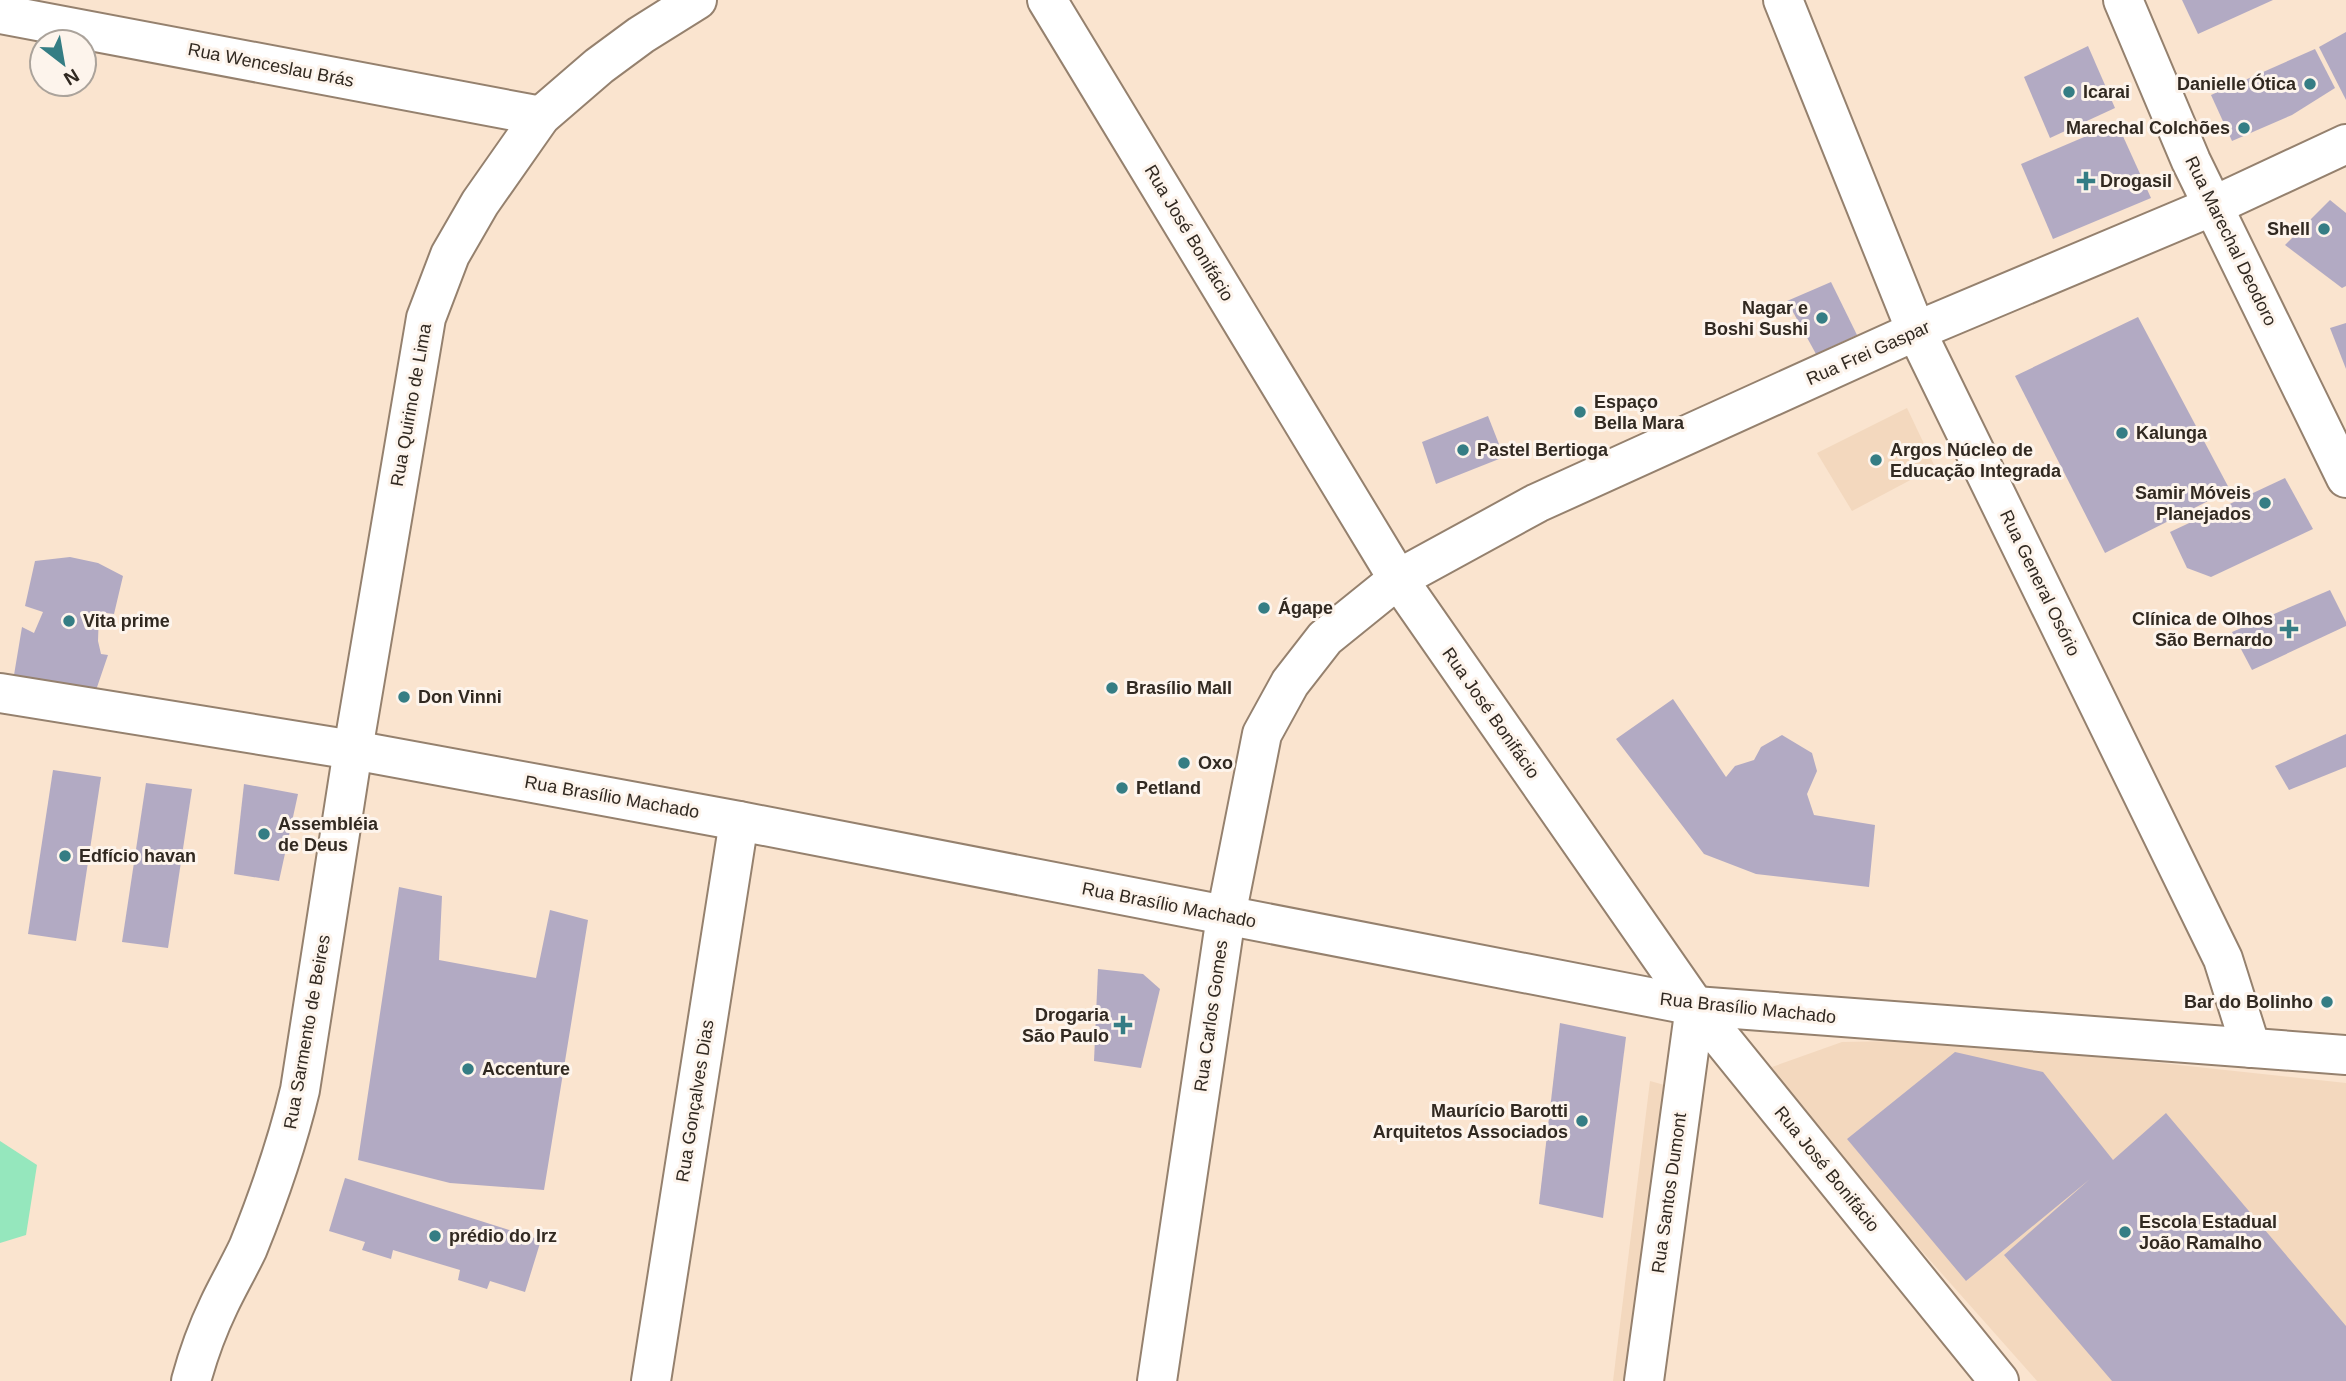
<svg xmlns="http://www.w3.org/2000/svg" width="2346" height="1381" viewBox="0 0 2346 1381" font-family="Arial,sans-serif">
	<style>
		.built { fill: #f3d8be }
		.green { fill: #95e7bd }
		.building { fill: #b2aac3 }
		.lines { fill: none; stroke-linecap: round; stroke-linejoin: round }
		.minor-casing { stroke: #95816e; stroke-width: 42 }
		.tertiary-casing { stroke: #95816e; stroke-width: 42 }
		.secondary-casing { stroke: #95816e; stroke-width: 42 }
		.minor { stroke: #fff; stroke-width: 38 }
		.tertiary { stroke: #fff; stroke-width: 38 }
		.secondary { stroke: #fff; stroke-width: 38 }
		.poi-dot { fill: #357d84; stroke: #fdf4ec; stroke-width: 2.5 }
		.labels { text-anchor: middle; stroke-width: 6; stroke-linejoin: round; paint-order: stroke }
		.street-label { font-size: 18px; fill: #312921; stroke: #fdf4ec }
		.poi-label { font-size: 18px; font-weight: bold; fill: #312921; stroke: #fdf4ec; text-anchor: start }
	</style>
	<rect width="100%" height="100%" fill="#fae4cf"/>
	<!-- built -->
	<g class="built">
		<polygon points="1907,408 1935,467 1852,511 1817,453"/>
		<polygon points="1946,1040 2346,1083 2346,1381 2037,1381 1826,1143 1772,1067 1842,1042"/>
		<polygon points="1650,1081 1704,1096 1664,1381 1613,1381"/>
	</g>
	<!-- green -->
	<polygon class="green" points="0,1141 37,1165 26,1235 0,1243"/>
	<!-- building -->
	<g class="building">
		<polygon points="2182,0 2273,0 2198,34"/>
		<polygon points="2346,32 2346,100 2319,47"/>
		<polygon points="2088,46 2115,108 2050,138 2024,77"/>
		<polygon points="2315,49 2335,88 2292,115 2232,141 2211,95"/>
		<polygon points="2117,123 2151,198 2053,239 2021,164"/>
		<polygon points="2330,200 2346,213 2346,286 2342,288 2285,245"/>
		<polygon points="1831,282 1857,335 1816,354 1787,301"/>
		<polygon points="2138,317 2230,490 2105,553 2015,376"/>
		<polygon points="2346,323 2346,369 2330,328"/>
		<polygon points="1488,416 1504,457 1436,484 1422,442"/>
		<polygon points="2285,478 2313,529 2211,577 2187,568 2170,532"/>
		<polygon points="70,557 98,563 123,576 114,614 99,612 98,641 101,654 108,655 94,696 13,681 22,627 34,633 43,612 25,606 35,561"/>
		<polygon points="2330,590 2346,622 2346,626 2252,670 2232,632"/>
		<polygon points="1673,699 1726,777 1735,766 1754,760 1761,747 1782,735 1812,753 1817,771 1807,794 1814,815 1875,825 1869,887 1756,874 1704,854 1616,739"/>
		<polygon points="2346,734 2346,767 2289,790 2275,766"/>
		<polygon points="53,770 101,777 76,941 28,934"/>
		<polygon points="146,783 192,789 168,948 122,942"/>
		<polygon points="244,784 298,794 279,881 234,874"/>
		<polygon points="399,887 442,896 439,960 536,978 550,910 588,920 544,1190 450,1183 358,1160"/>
		<polygon points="1098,969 1143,974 1160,989 1141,1068 1094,1061"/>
		<polygon points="1560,1023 1626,1037 1603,1218 1539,1204"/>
		<polygon points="1955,1052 2043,1072 2113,1160 2166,1113 2346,1326 2346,1381 2112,1381 2004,1255 2090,1179 1966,1281 1847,1139"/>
		<polygon points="345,1178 541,1240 525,1292 490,1281 487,1289 458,1280 460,1270 393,1250 391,1259 362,1250 365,1242 329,1231"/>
	</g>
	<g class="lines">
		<!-- minor casing -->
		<g class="minor-casing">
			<g id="minor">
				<polyline points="1783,0 1916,331 2223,959 2251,1048"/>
				<polyline points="0,14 541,116"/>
				<polyline points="0,693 353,750 739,821 1695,1006 2346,1055"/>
				<path d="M191,1381C198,1355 207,1330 219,1305C228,1286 239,1267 248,1248C269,1196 287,1144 300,1090L353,750L426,318L450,255L480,203L541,116L599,66L641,35L697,0"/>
				<polyline points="651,1381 739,821"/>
				<polyline points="1157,1381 1226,916 1262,734 1290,683 1325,638 1398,579"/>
				<polyline points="1644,1381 1695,1006"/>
			</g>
		</g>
		<!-- tertiary casing -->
		<g class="tertiary-casing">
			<g id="tertiary">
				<polyline points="1047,0 1398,579 1695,1006 1999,1381"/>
				<polyline points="1398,579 1537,503 1916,331 2213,206"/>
			</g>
		</g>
		<!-- secondary casing -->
		<g class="secondary-casing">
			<g id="secondary">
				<polyline points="2123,0 2191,161 2346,478"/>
				<polyline points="2213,206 2346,144"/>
			</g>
		</g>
		<!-- minor -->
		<use href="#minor" class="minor"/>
		<!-- tertiary -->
		<use href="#tertiary" class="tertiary"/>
		<!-- secondary -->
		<use href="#secondary" class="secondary"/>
	</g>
	<!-- markers -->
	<g class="poi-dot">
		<circle cx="2310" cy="84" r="7"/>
		<circle cx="2069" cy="92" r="7"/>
		<circle cx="2244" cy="128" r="7"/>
		<path d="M2082.5 170.5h7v7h7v7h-7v7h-7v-7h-7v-7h7z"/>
		<circle cx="2324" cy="229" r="7"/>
		<circle cx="1822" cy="318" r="7"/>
		<circle cx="1580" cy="412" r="7"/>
		<circle cx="2122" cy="433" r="7"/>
		<circle cx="1463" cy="450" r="7"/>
		<circle cx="1876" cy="460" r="7"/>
		<circle cx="2265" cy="503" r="7"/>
		<circle cx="1264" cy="608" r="7"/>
		<circle cx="69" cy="621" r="7"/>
		<path d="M2285.5 618.5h7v7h7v7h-7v7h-7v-7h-7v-7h7z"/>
		<circle cx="1112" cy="688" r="7"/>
		<circle cx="404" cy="697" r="7"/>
		<circle cx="1184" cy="763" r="7"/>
		<circle cx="1122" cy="788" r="7"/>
		<circle cx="264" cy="834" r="7"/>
		<circle cx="65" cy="856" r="7"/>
		<circle cx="2327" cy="1002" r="7"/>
		<path d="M1119.5 1014.5h7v7h7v7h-7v7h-7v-7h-7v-7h7z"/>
		<circle cx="468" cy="1069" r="7"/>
		<circle cx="1582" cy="1121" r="7"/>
		<circle cx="2125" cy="1232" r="7"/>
		<circle cx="435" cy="1236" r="7"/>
	</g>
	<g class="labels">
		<!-- street labels -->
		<g class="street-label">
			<text transform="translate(271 65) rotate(11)" y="6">Rua Wenceslau Brás</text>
			<text transform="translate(1189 233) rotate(59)" y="6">Rua José Bonifácio</text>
			<text transform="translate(2231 241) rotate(64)" y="6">Rua Marechal Deodoro</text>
			<text transform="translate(1868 353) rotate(-24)" y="6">Rua Frei Gaspar</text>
			<text transform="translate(411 405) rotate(-80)" y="6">Rua Quirino de Lima</text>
			<text transform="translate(2040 583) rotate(64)" y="6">Rua General Osório</text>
			<text transform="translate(1491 713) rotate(55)" y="6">Rua José Bonifácio</text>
			<text transform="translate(612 797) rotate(10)" y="6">Rua Brasílio Machado</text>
			<text transform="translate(1169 905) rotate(11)" y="6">Rua Brasílio Machado</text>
			<text transform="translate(1748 1008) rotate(6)" y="6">Rua Brasílio Machado</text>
			<text transform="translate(1211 1016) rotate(-82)" y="6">Rua Carlos Gomes</text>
			<text transform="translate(307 1032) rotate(-80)" y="6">Rua Sarmento de Beires</text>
			<text transform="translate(695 1101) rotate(-81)" y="6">Rua Gonçalves Dias</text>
			<text transform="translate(1827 1169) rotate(51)" y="6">Rua José Bonifácio</text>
			<text transform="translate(1669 1193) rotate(-82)" y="6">Rua Santos Dumont</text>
		</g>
		<!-- poi labels -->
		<g class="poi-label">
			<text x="2296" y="90" text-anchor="end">Danielle Ótica</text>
			<text x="2083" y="98">Icarai</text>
			<text x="2230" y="134" text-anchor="end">Marechal Colchões</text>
			<text x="2100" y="187">Drogasil</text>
			<text x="2310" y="235" text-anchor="end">Shell</text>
			<text x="1808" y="314" text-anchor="end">Nagar e<tspan x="1808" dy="21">Boshi Sushi</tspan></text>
			<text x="1594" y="408">Espaço<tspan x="1594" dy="21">Bella Mara</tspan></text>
			<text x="2136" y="439">Kalunga</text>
			<text x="1477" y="456">Pastel Bertioga</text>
			<text x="1890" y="456">Argos Núcleo de<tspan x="1890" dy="21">Educação Integrada</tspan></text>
			<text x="2251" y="499" text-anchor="end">Samir Móveis<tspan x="2251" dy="21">Planejados</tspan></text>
			<text x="1278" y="614">Ágape</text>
			<text x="2273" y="625" text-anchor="end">Clínica de Olhos<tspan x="2273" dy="21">São Bernardo</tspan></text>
			<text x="83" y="627">Vita prime</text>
			<text x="1126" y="694">Brasílio Mall</text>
			<text x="418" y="703">Don Vinni</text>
			<text x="1198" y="769">Oxo</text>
			<text x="1136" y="794">Petland</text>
			<text x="278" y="830">Assembléia<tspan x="278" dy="21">de Deus</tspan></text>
			<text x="79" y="862">Edfício havan</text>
			<text x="2313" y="1008" text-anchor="end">Bar do Bolinho</text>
			<text x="1109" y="1021" text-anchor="end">Drogaria<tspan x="1109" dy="21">São Paulo</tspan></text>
			<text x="482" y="1075">Accenture</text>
			<text x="1568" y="1117" text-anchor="end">Maurício Barotti<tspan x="1568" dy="21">Arquitetos Associados</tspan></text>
			<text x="2139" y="1228">Escola Estadual<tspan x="2139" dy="21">João Ramalho</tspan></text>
			<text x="449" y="1242">prédio do lrz</text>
		</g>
	</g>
	<!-- north arrow -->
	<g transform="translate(63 63) rotate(149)"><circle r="33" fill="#fdf4ec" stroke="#aba39b" stroke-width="2"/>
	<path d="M0-5L12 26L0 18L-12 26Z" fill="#357d84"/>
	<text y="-10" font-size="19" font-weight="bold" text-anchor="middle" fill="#312921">N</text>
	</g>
</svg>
